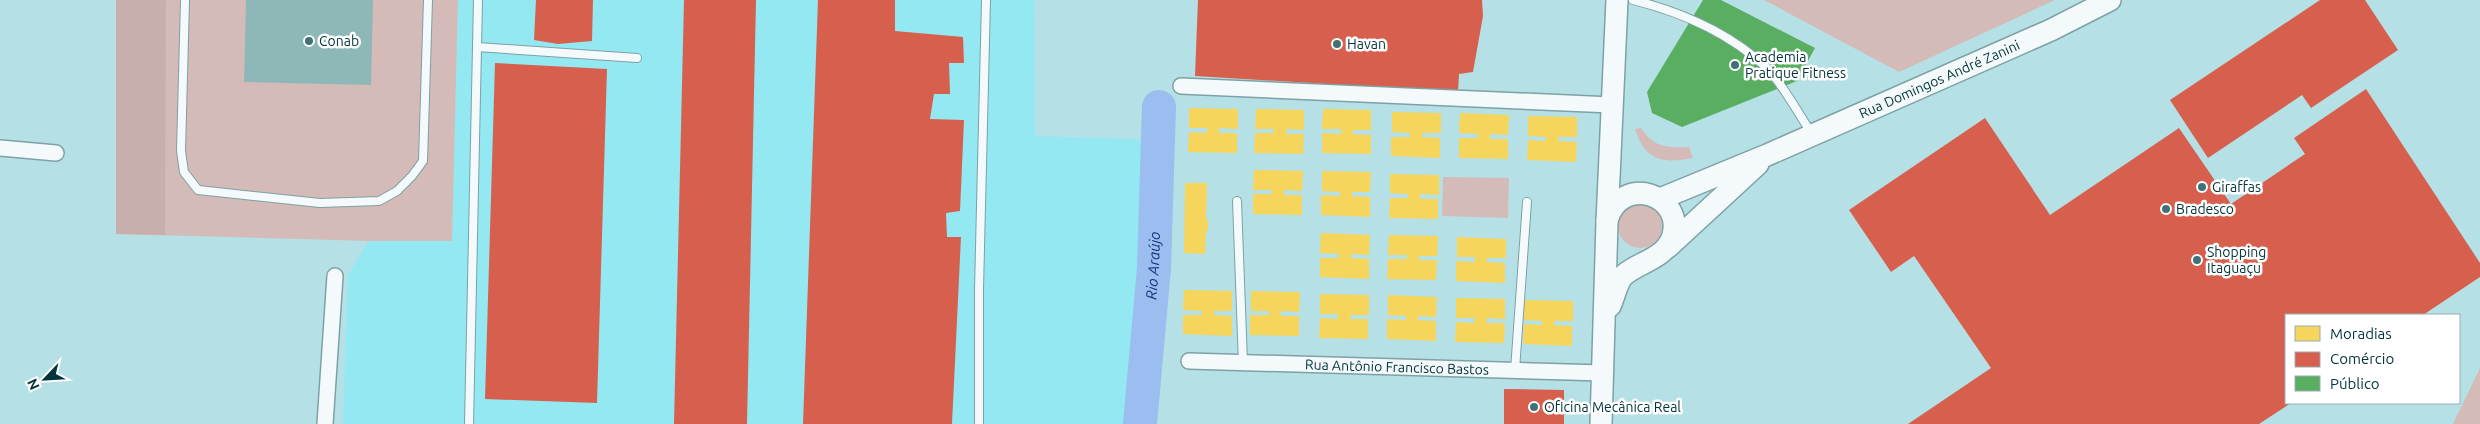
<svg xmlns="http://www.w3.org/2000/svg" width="2480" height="424" viewBox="0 0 2480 424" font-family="Ubuntu,sans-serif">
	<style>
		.built { fill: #93e8f2 }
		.green { fill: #d4bbb8 }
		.forest { fill: #c9afac }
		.homes { fill: #f6d55c }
		.shops { fill: #d6604d }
		.public { fill: #5aae61 }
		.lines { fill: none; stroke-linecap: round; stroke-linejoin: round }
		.river { stroke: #9cbdef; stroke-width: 34 }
		.building { fill: #8eb8b8 }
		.lane-casing { stroke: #7da1a5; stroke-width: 10 }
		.street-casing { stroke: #7da1a5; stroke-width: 18 }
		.secondary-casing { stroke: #7da1a5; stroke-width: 24 }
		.lane { stroke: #f4fafb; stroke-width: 8 }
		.street { stroke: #f4fafb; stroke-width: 15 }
		.secondary { stroke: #f4fafb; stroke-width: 21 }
		.poi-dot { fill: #417076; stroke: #fff; stroke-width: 2 }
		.labels { text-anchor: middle; stroke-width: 5; stroke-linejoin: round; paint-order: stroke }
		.poi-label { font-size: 14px; fill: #023339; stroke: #fff; text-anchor: start }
		.street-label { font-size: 14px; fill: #023339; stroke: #fff }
		.water-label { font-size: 15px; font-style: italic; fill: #19307c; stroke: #fff }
	</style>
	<rect width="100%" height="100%" fill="#b5e1e6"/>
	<!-- built -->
	<polygon class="built" points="458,0 1034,0 1035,136 1157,140 1155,424 343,424 348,275 369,241 452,240"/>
	<!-- green -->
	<g class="green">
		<polygon points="116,0 458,0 452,241 369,241 116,234"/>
		<polygon points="1764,0 2055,0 1899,72"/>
		<path d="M1641,128C1653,147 1667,148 1689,147L1693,158C1663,164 1645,161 1635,129Z"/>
		<polygon points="1443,177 1509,178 1508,218 1442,216"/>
		<circle cx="1640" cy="226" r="22"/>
		<polygon points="2480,368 2480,424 2453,424"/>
	</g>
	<!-- forest -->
	<polygon class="forest" points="116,0 166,0 165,235 116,234"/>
	<!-- homes -->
	<g class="homes">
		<polygon points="1189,108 1238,109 1238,129 1219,128 1219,133 1237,133 1237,153 1188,152 1189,132 1207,133 1207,128 1189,128"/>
		<polygon points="1256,109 1304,110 1304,130 1286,129 1286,134 1304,134 1303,154 1254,153 1255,133 1274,133 1274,129 1255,129"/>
		<polygon points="1323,109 1371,110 1371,130 1353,130 1353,134 1371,135 1371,154 1322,153 1322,133 1341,134 1341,129 1322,129"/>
		<polygon points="1392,112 1441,113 1441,133 1422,133 1422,137 1440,138 1440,158 1391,156 1391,137 1410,137 1410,133 1392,132"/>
		<polygon points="1460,113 1509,115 1508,135 1490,134 1490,139 1508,139 1508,159 1459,158 1459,138 1478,138 1478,134 1459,133"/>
		<polygon points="1528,116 1577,117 1577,137 1558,137 1558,141 1577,142 1576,162 1527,160 1528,140 1546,141 1546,137 1528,136"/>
		<polygon points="1254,170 1303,171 1302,191 1284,190 1284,195 1302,195 1302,215 1253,214 1253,194 1272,194 1272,190 1253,190"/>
		<polygon points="1322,171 1371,172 1370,192 1352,192 1352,196 1370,197 1370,217 1321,215 1321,195 1340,196 1340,192 1322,191"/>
		<polygon points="1390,174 1439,175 1439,195 1420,194 1420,199 1438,199 1438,219 1389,218 1390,198 1408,198 1408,194 1390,193"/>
		<polygon points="1185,183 1207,183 1206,220 1208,220 1208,231 1206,231 1205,254 1184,253"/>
		<polygon points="1321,233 1370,235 1369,255 1351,254 1351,258 1369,259 1369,279 1320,277 1320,258 1339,258 1339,254 1320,253"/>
		<polygon points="1389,235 1438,236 1437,256 1419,256 1419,260 1437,260 1436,280 1387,279 1388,259 1407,259 1407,255 1388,255"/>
		<polygon points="1457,237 1506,239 1506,258 1487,258 1487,262 1505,263 1505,283 1456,281 1456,261 1475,262 1475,257 1457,257"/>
		<polygon points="1184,290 1232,291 1232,311 1214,311 1214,315 1232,316 1232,336 1183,334 1183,315 1202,315 1202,311 1183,310"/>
		<polygon points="1251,291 1300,292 1299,312 1281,311 1281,316 1299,316 1299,336 1250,335 1250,315 1269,315 1269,311 1251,311"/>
		<polygon points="1320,294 1369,295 1369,315 1350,315 1350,319 1368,319 1368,339 1319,338 1320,318 1338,319 1338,314 1320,314"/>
		<polygon points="1388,295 1437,297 1436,317 1418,316 1418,320 1436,321 1436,341 1387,339 1387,319 1406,320 1406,316 1388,315"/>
		<polygon points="1456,298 1505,299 1505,319 1487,318 1486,323 1505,323 1504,343 1455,342 1456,322 1474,323 1475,318 1456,318"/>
		<polygon points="1524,300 1573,301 1573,321 1554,321 1554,325 1572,326 1572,346 1523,344 1524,324 1542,325 1542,321 1524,320"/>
	</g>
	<!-- shops -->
	<g class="shops">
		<polygon points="536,0 593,0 592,41 558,44 534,40"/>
		<polygon points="684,0 756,0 747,424 674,424"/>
		<polygon points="818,0 895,0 895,31 963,37 964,63 949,63 950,94 934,94 930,119 964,120 960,211 946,213 947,237 961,237 952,424 803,424"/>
		<polygon points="1198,0 1482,0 1483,16 1473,72 1459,74 1458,92 1195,76"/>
		<polygon points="2320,0 2365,0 2398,50 2311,108 2302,95 2208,158 2170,100"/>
		<polygon points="495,63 607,69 597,403 485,399"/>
		<polygon points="2366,89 2480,263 2480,277 2423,315 2286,315 2286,403 2291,403 2259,424 1908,424 1991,368 1914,256 1891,272 1849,210 1985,118 2050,215 2179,128 2231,204 2305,154 2294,138"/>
		<polygon points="1504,389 1564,390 1564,424 1504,424"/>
	</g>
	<!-- public -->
	<polygon class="public" points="1703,0 1721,0 1815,48 1797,81 1682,127 1652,113 1647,92"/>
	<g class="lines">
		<!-- river -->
		<path class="river" id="s1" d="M1140,424L1154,268L1159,107"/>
	</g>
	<!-- building -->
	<polygon class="building" points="246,0 373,0 371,85 244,82"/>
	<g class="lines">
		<!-- lane casing -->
		<g class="lane-casing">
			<g id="lane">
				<polyline points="185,0 181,151 184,172 198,190 320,203 379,201 397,191 412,176 423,161 428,0"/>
				<path d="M1633,0C1681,12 1728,32 1766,67C1780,80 1800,116 1812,134"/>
				<polyline points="477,47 637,58"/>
				<polyline points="1237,201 1243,363"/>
				<polyline points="1515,370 1527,202"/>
				<polyline points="469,424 478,0"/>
				<polyline points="979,424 979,289 986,0"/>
			</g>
		</g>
		<!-- street casing -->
		<g class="street-casing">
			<g id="street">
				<polyline points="1181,86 1612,105"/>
				<polyline points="0,148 56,153"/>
				<path id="s2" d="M1189,361L1603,373"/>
				<polyline points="325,424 335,276"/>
			</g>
		</g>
		<!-- secondary casing -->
		<g class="secondary-casing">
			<g id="secondary">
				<path id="s3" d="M1660,199L1767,155L2051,30L2110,0"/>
				<path d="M1607,220C1622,172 1687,196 1672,238C1664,259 1639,262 1624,275C1617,281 1614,298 1610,306"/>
				<polyline points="1668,247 1758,164"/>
				<polyline points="1601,424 1607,222 1617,0"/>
			</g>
		</g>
		<!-- lane -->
		<use href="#lane" class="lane"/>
		<!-- street -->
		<use href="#street" class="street"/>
		<!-- secondary -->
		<use href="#secondary" class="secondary"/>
	</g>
	<!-- markers -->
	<g class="poi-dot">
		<circle cx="309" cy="41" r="5"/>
		<circle cx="1337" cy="44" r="5"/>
		<circle cx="1735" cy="65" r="5"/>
		<circle cx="2202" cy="187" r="5"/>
		<circle cx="2166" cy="209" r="5"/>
		<circle cx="2197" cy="260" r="5"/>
		<circle cx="1534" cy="407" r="5"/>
	</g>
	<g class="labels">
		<!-- poi labels -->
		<g class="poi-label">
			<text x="319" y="46">Conab</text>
			<text x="1347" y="49">Havan</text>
			<text x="1745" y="62">Academia<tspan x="1745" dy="16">Pratique Fitness</tspan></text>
			<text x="2212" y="192">Giraffas</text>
			<text x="2176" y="214">Bradesco</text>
			<text x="2207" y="257">Shopping<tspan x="2207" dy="16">Itaguaçu</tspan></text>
			<text x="1544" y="412">Oficina Mecânica Real</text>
		</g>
		<!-- street labels -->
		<g class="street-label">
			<text dy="5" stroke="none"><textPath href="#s3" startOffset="304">Rua Domingos André Zanini</textPath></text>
			<text dy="5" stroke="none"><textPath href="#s2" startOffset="208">Rua Antônio Francisco Bastos</textPath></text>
		</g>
		<!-- water labels -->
		<g class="water-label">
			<text dy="5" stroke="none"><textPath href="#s1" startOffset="159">Rio Araújo</textPath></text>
		</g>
	</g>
	<!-- legend -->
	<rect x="2285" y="314" width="175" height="90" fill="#ffffff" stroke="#9aadb0"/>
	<rect x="2295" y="326" width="25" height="15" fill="#f6d55c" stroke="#9aadb0"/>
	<text x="2330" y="339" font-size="15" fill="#023339">Moradias</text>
	<rect x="2295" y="352" width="25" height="15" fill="#d6604d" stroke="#9aadb0"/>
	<text x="2330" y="364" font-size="15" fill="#023339">Comércio</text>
	<rect x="2295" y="376" width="25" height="15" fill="#5aae61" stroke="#9aadb0"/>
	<text x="2330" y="389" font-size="15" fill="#023339">Público</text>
	<!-- north arrow -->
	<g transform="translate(45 379) rotate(245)" stroke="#ffffff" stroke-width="4" paint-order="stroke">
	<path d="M0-4L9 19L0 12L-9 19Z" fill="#023339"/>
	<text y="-8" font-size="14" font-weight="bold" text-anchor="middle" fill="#023339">N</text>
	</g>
</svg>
